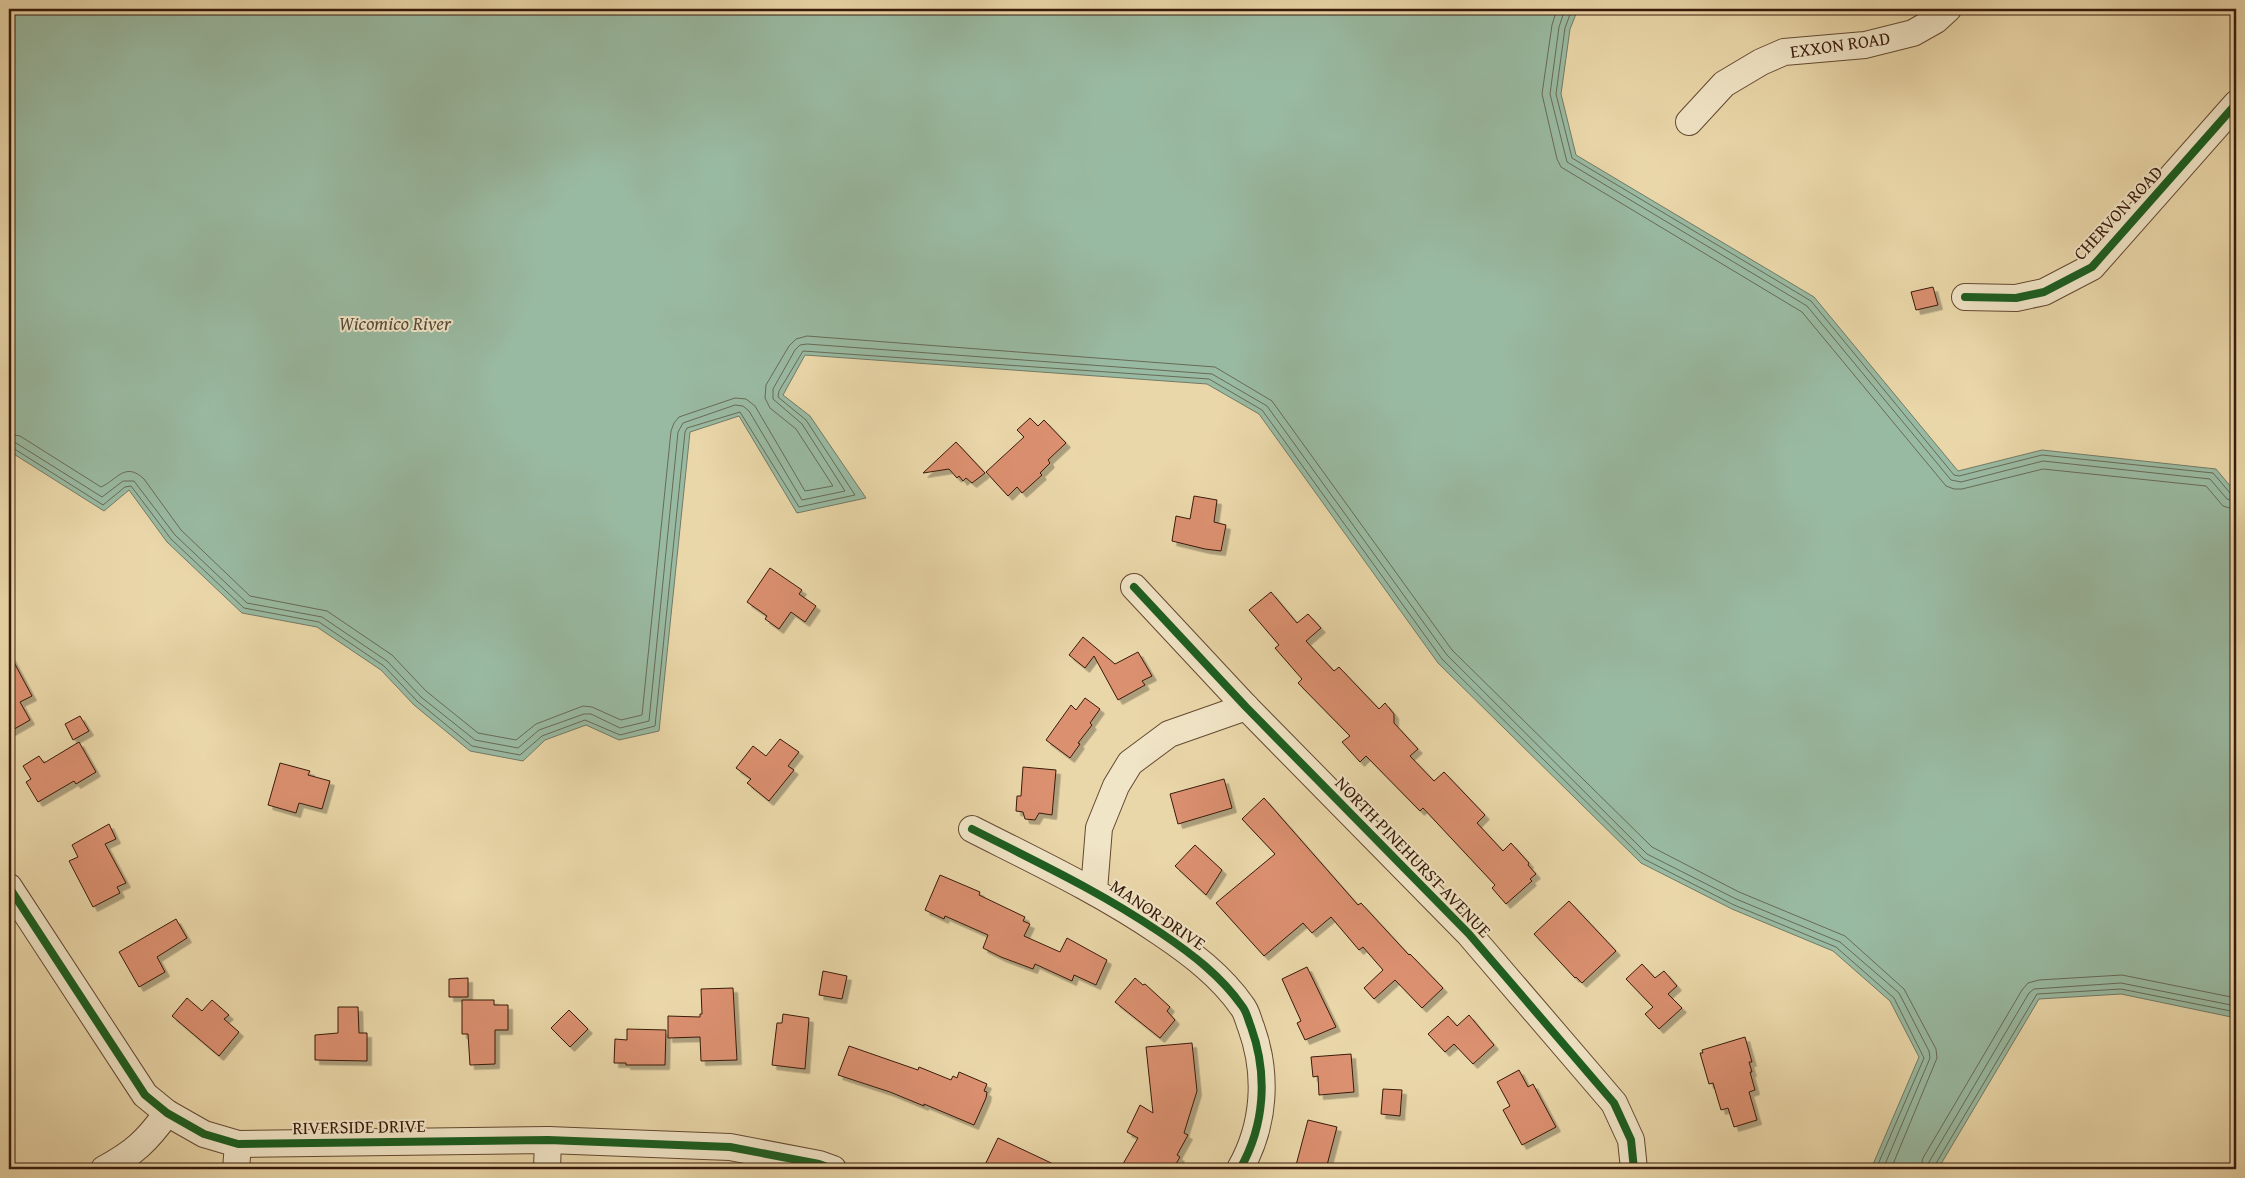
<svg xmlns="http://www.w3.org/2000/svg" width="2245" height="1178" viewBox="0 0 2245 1178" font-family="'Gentium Book Plus',serif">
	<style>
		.water { fill: #99baa2; stroke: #727a66 }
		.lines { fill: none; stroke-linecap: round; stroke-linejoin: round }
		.shore { stroke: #686a56; stroke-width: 1 }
		.building { fill: #db9070; stroke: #381a0b; filter: url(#shadow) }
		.minor-casing { stroke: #644932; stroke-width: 28 }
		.minor { stroke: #f1e5c7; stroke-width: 26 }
		.cycleway-casing { stroke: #f1e5c7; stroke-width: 11 }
		.cycleway { stroke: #1b5e20; stroke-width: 8 }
		.labels { text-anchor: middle; stroke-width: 4; stroke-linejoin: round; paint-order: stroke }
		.street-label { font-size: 18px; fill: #381a0b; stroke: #f1e5c7 }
		.water-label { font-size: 19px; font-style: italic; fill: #554a38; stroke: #f1e5c7 }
	</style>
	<defs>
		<filter id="shadow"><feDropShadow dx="4.5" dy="4.5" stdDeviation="0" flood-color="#0004"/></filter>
	</defs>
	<rect width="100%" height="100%" fill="#ead7a9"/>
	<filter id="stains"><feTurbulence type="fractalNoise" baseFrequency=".004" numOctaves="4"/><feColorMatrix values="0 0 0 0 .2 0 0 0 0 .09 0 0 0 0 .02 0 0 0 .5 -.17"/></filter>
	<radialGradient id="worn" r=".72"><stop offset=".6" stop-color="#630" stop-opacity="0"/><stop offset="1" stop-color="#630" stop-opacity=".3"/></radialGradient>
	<!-- water -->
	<polygon class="water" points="9,9 1578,9 1570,29 1561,94 1576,155 1814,297 1958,471 2042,450 2216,469 2236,493 2236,1018 2121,994 2039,999 1938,1169 1871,1169 1919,1057 1890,1001 1833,951 1732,909 1641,863 1438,663 1259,414 1207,384 805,355 783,395 810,416 866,498 797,513 739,416 690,432 659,731 619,740 586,725 545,740 523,761 470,751 414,705 381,670 317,627 242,613 167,542 129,490 104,511 9,451"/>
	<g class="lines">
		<!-- shore -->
		<g class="shore">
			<polyline points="1557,9 1552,25 1542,94 1557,159 1561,167 1802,312 1946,486 1954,489 1962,489 2043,469 2206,486 2223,506 2236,510"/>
			<polyline points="1565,9 1559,27 1550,94 1567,162 1807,306 1951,480 1961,482 2043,461 2210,479 2227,499 2236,502"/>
			<polyline points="1572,9 1565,28 1556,94 1572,158 1811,301 1954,475 1959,476 2042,455 2213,473 2231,494 2236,496"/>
			<path d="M9,434L20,436L101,487C117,480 125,461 144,479L181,530L250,596L327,611L392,655L426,691L478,733L516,740L536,724L583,706L592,707L621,720L642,715L671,431L674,423L679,417L735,398L746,399L755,406L805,491L833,486L796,429L770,408L765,398L766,385L789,346L796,339L807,336L1215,367L1272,401L1452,650L1652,847L1739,892L1845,936L1904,989L1936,1049L1937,1058L1891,1169"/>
			<polyline points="9,441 16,443 102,497 123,481 134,481 175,535 247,603 322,617 387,661 421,697 475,740 518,748 539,730 584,714 591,714 620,728 649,721 678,432 683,423 735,405 743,406 749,411 802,500 845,491 802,424 773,399 773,389 795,350 800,345 807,344 1212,374 1267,406 1447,655 1647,854 1736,899 1840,942 1899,993 1929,1051 1930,1058 1883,1169"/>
			<polyline points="9,448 13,448 103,505 125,487 131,486 171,539 244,608 319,622 384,666 417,701 472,746 520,755 542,736 585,720 620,735 655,726 685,432 687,428 740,412 799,507 855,495 806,420 778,397 779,391 803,351 1209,379 1262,410 1442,659 1644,859 1734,905 1836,947 1894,998 1924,1058 1876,1169"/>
			<polyline points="1920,1169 1923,1158 2022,990 2028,983 2039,980 2122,975 2236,998"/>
			<polyline points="1928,1169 1929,1162 2029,993 2034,989 2121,983 2236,1006"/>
			<polyline points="1934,1169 1935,1165 2037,994 2121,989 2236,1012"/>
		</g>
	</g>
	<!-- building -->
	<g class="building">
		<polygon points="1933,287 1938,305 1916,310 1911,292"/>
		<polygon points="1030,418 1038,426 1044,420 1066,443 1048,460 1050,463 1040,473 1042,475 1022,493 1017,487 1008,496 986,472 1024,437 1017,430"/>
		<polygon points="956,442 985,473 972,483 966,478 963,481 959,476 957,478 949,469 923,473"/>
		<polygon points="1194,496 1217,500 1214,522 1226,525 1221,551 1205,549 1172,541 1176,516 1190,519"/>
		<polygon points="770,568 802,590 799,594 816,606 805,622 791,612 779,629 765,619 767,616 747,602"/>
		<polygon points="1271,592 1297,623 1308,614 1321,628 1306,641 1334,671 1339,667 1379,709 1385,703 1394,714 1394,723 1418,749 1410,756 1434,781 1444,772 1485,815 1477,823 1503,851 1511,843 1529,863 1528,865 1536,874 1530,879 1532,881 1506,904 1492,888 1495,885 1423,808 1420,811 1366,756 1360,762 1342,742 1350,736 1298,683 1302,679 1275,648 1279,645 1249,610"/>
		<polygon points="1083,637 1115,664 1138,652 1152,676 1142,681 1145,685 1118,700 1094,656 1085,668 1069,655"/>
		<polygon points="9,653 32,696 20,702 30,720 9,732"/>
		<polygon points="1085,698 1100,709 1090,723 1092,725 1078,743 1080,744 1070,758 1046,740 1071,705 1076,710"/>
		<polygon points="80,716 89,731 73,740 65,724"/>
		<polygon points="780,739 799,752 788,766 794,770 769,801 747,783 751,779 736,768 753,746 766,756"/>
		<polygon points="79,742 96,772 76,784 74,781 38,802 26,782 31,779 23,766 39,756 44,763"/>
		<polygon points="280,763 310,771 308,775 330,781 322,809 299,803 296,813 268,805"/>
		<polygon points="1023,767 1056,770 1052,815 1039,813 1035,820 1025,819 1023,812 1016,811 1017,796 1021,796"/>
		<polygon points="1224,779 1232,808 1178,824 1170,794"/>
		<polygon points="1264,798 1358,905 1361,903 1409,955 1410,954 1443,988 1422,1008 1395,980 1374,999 1364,988 1383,970 1363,947 1359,950 1331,917 1312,933 1303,923 1264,956 1216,903 1275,854 1242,819"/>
		<polygon points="109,824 116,839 105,844 126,883 117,887 120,893 93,907 69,861 78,857 72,845"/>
		<polygon points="1195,845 1222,870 1206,895 1175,866"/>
		<polygon points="940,875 980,892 979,895 1025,917 1023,921 1030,924 1024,936 1060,952 1067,938 1107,960 1096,985 1074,975 1072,981 1035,964 1033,969 1001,957 983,948 988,935 945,916 944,919 925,910"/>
		<polygon points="1569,901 1616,951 1582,983 1576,977 1575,978 1534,934"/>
		<polygon points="176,919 187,938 157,957 165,972 139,987 119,952"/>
		<polygon points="1642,964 1655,978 1664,971 1677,986 1668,994 1682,1008 1659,1029 1645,1014 1653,1007 1626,979"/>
		<polygon points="1307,967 1336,1027 1305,1040 1297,1023 1301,1021 1282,979"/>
		<polygon points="823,971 847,976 842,999 819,995"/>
		<polygon points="468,978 468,997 449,997 449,979"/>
		<polygon points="1135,978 1143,985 1145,984 1170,1007 1167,1011 1175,1020 1160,1038 1115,1002"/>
		<polygon points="733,988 737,1060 701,1061 700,1037 668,1038 668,1016 700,1017 700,1014 702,1014 701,989"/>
		<polygon points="187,998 202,1011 212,1000 229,1015 224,1019 239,1032 219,1056 172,1016"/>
		<polygon points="462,1000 494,1000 494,1005 508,1005 508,1030 495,1030 495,1064 470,1065 468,1034 462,1034"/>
		<polygon points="338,1007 358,1007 359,1033 367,1033 367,1061 315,1060 315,1035 338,1033"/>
		<polygon points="569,1010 588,1029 570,1047 551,1028"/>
		<polygon points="783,1014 809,1018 805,1069 772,1065 777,1023 782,1023"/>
		<polygon points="1469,1015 1494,1045 1473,1064 1454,1044 1445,1052 1428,1034 1448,1016 1457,1026"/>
		<polygon points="627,1029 666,1030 665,1065 626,1065 626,1063 614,1063 615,1039 627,1040"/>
		<polygon points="1745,1037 1752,1062 1749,1062 1752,1072 1750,1072 1755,1090 1749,1092 1757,1120 1734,1127 1728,1108 1721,1110 1713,1083 1709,1084 1700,1053 1703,1053 1702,1050"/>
		<polygon points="1192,1043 1197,1091 1184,1133 1188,1135 1177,1155 1180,1157 1173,1169 1120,1169 1138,1138 1127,1132 1140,1105 1153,1113 1146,1047"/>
		<polygon points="849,1046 918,1070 919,1067 951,1080 953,1076 957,1078 959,1072 987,1084 984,1091 987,1092 986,1098 974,1125 924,1104 924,1106 890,1092 838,1075"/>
		<polygon points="1351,1054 1354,1092 1319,1095 1318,1076 1313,1077 1311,1057"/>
		<polygon points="1519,1070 1528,1087 1533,1084 1556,1127 1522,1145 1503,1110 1510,1106 1497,1082"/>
		<polygon points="1383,1089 1402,1090 1400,1116 1381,1114"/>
		<polygon points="1308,1120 1337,1127 1326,1169 1295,1169"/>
		<polygon points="998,1138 1064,1169 983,1169"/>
	</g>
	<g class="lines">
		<!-- minor casing -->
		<g class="minor-casing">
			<g id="minor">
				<polyline points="1689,122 1724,84 1761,62 1784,52 1865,45 1913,33 1936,20 1948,9"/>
				<polyline points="1965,297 2016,298 2044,292 2092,267 2236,104"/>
				<polyline points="1134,587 1246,707 1469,934 1614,1103 1631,1140 1634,1169"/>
				<path d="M972,829C1037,862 1101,892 1161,933C1192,954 1221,976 1242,1006C1247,1012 1248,1020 1251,1027C1268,1074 1265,1125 1240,1169"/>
				<polyline points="9,887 145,1095 167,1113 204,1134 238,1144 548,1140 730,1147 819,1164 833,1169"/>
				<polyline points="1094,890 1099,828 1116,786 1130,763 1169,734 1246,707"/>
				<path d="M104,1169C134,1153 147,1141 167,1113"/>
				<polyline points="236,1169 238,1144"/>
				<polyline points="547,1169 548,1140"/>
			</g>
		</g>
		<!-- minor -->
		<use href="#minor" class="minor"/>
		<!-- cycleway casing -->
		<g class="cycleway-casing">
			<g id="cycleway">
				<polyline points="1965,297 2016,298 2044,292 2092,267 2236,104"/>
				<polyline points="1134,587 1246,707 1469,934 1614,1103 1631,1140 1634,1169"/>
				<path d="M972,829C1037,862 1101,892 1161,933C1192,954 1221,976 1242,1006C1247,1012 1248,1020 1251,1027C1268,1074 1265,1125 1240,1169"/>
				<polyline points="9,887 145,1095 167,1113 204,1134 238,1144 548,1140 730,1147 819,1164 833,1169"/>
			</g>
		</g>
		<!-- cycleway -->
		<use href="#cycleway" class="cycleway"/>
	</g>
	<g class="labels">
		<!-- street labels -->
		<g class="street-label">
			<text transform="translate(1840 45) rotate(-8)" y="6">EXXON ROAD</text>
			<text transform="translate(2118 213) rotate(-47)" y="6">CHERVON ROAD</text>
			<text transform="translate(1413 857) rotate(46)" y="6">NORTH PINEHURST AVENUE</text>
			<text transform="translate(1158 915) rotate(34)" y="6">MANOR DRIVE</text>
			<text transform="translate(359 1127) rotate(-1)" y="6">RIVERSIDE DRIVE</text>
		</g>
		<!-- water labels -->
		<g class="water-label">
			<text x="395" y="330">Wicomico River</text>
		</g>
	</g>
	<!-- margin -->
	<rect width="2245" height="1178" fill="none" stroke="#ead7a9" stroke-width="30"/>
	<rect x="10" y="10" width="2225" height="1158" fill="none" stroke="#381a0b" stroke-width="2.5"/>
	<rect x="15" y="15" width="2215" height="1148" fill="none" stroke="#381a0b"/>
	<rect width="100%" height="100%" filter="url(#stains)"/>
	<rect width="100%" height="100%" fill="url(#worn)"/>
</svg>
